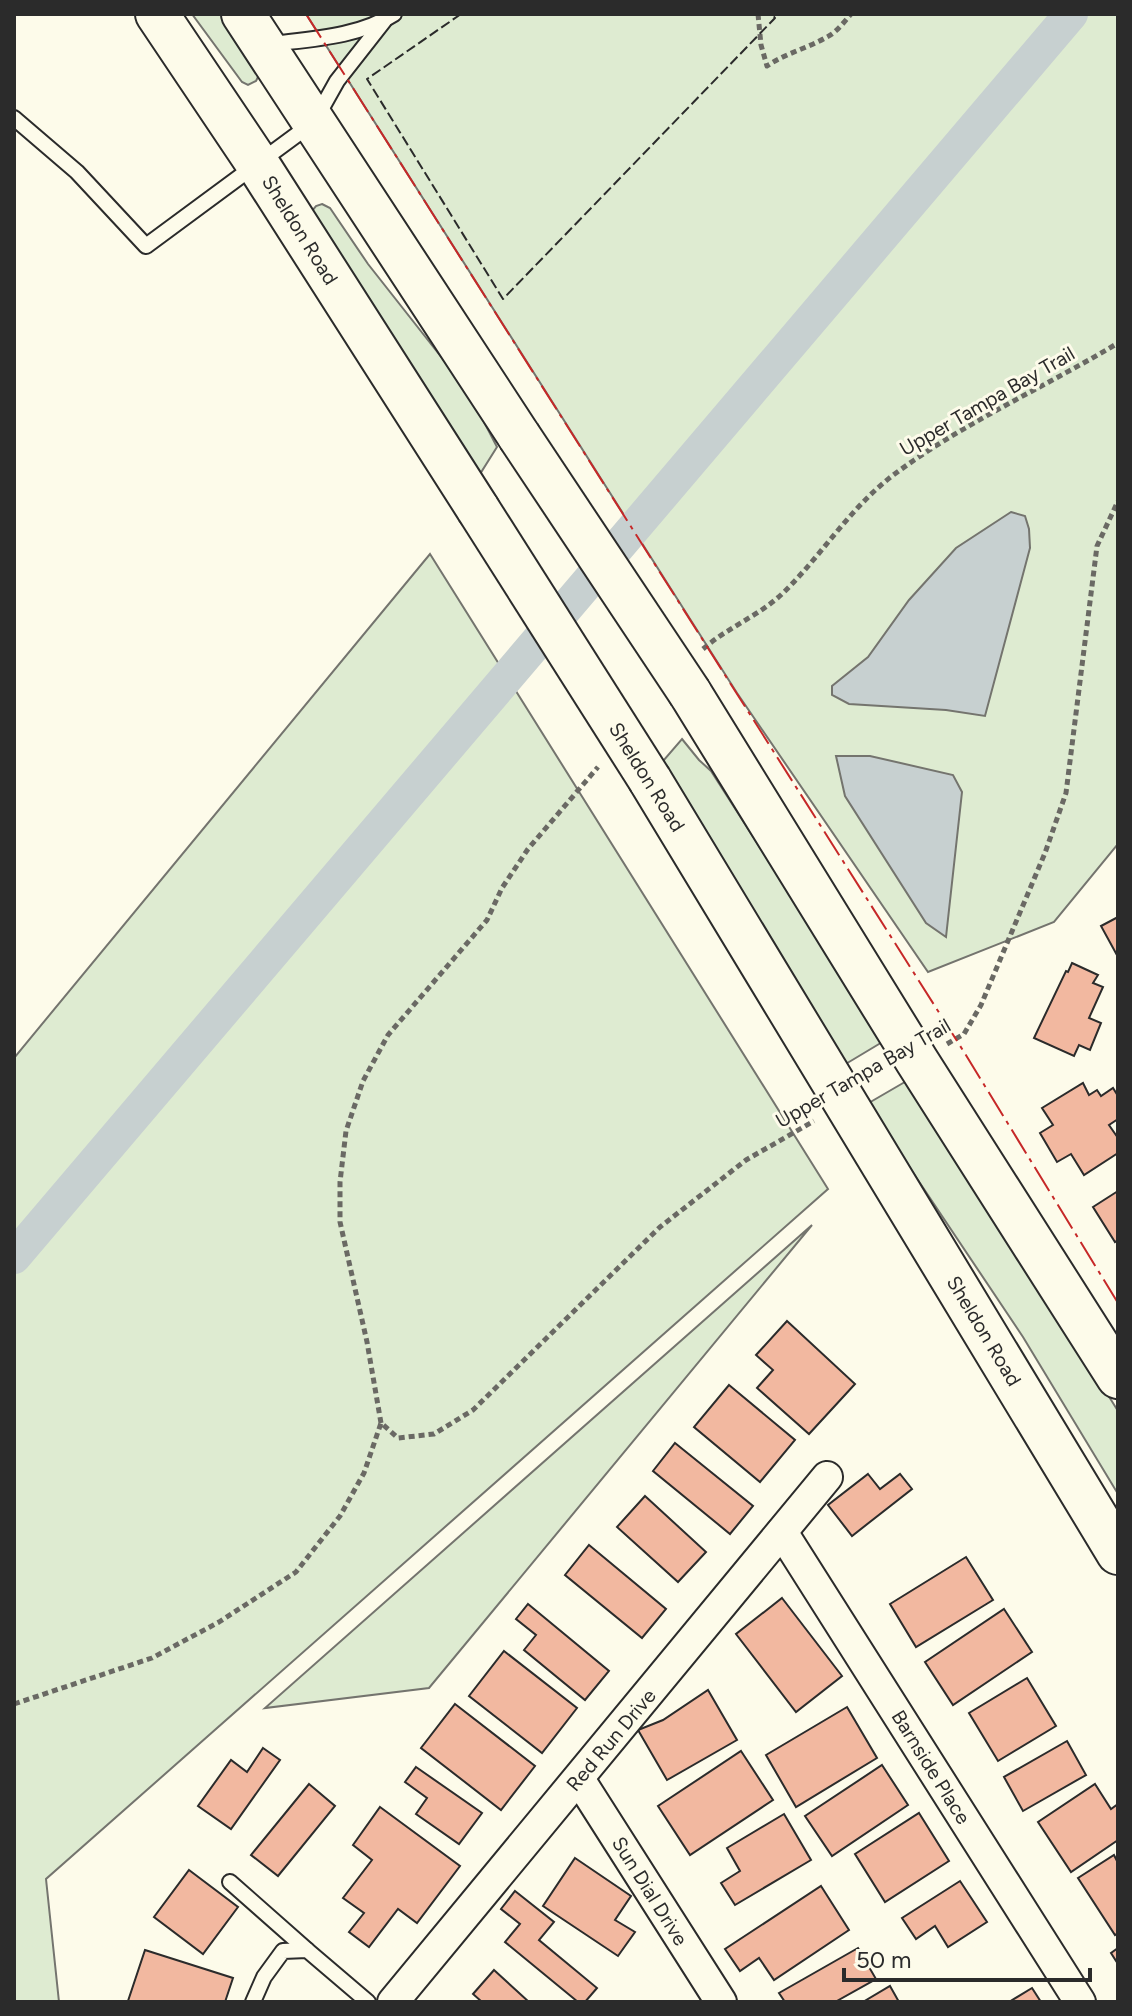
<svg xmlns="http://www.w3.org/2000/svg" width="1132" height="2016" viewBox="0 0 1132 2016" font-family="Figtree,sans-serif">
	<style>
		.green { fill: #deebd1; stroke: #74746e; stroke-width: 2 }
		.water { fill: #c7d0d0; stroke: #74746e; stroke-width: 2 }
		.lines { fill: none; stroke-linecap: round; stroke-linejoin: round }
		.canal { stroke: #c7d0d0; stroke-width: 34 }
		.building { fill: #f2b8a0; stroke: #2b2b2b; stroke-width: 2 }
		.service-casing { stroke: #2b2b2b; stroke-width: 18 }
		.minor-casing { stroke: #2b2b2b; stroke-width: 34 }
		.secondary-casing { stroke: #2b2b2b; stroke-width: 46 }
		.path { stroke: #6a6964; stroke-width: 5; stroke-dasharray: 6 4; stroke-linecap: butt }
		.service { stroke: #fdfbea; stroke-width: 14 }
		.minor { stroke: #fdfbea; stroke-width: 30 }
		.secondary { stroke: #fdfbea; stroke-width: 42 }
		.secondary-bridge-casing { stroke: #2b2b2b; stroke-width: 46; stroke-linecap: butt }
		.secondary-bridge { stroke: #fdfbea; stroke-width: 42 }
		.fence { stroke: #2b2b2b; stroke-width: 2; stroke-dasharray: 10 4; stroke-linecap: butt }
		.power { stroke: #c62828; stroke-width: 2; stroke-dasharray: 28 6 4 6; stroke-linecap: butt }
		.labels { text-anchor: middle; stroke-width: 6; stroke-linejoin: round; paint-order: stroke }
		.street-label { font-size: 20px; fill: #2b2b2b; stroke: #fdfbea }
	</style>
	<rect width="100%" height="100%" fill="#fdfbea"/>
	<!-- green -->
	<g class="green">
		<polygon points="192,14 229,14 259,75 256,81 248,85 242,82"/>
		<polygon points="306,14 1118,14 1118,844 1054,922 928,972 737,693"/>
		<polygon points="322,204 330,208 368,264 468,391 497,447 480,474 472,461 456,445 311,212 316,206"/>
		<polygon points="430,554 828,1189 46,1879 59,2002 14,2002 14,1058"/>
		<polygon points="682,739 699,760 711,771 884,1041 844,1065 683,804 678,785 663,761"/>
		<polygon points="910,1079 1118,1411 1118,1494 1023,1337 867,1104"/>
		<polygon points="812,1225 429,1688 265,1708"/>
	</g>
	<!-- water -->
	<g class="water">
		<polygon points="1011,512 1025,516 1029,529 1030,548 985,716 946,710 849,704 832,695 832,686 868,657 909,600 956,548"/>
		<polygon points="836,756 870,756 953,775 962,792 946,937 926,923 845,796"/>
	</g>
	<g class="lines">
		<!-- canal -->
		<polyline class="canal" points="14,1257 1071,14"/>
	</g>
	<!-- building -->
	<g class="building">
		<polygon points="1118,917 1118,957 1101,926"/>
		<polygon points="1072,963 1098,975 1093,983 1103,987 1089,1018 1101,1023 1090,1050 1079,1045 1074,1056 1034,1038 1066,971 1068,972"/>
		<polygon points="1083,1083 1089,1095 1097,1090 1101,1096 1113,1088 1118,1096 1118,1119 1109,1125 1118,1138 1118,1153 1084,1175 1071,1154 1057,1162 1040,1133 1053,1125 1042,1108"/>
		<polygon points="1118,1191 1118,1240 1115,1242 1093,1207"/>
		<polygon points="787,1321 855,1384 809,1434 757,1388 773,1370 756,1355"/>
		<polygon points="729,1385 795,1440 760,1482 694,1427"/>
		<polygon points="675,1443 753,1506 730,1534 653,1471"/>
		<polygon points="868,1474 880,1489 900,1474 912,1489 852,1536 828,1505"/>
		<polygon points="645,1496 706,1552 678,1582 617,1527"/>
		<polygon points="589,1545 666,1609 642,1638 565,1575"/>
		<polygon points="966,1557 993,1600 916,1647 890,1604"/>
		<polygon points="782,1598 842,1676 796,1712 736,1634"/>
		<polygon points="528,1604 609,1671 585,1700 524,1650 536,1635 516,1619"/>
		<polygon points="1004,1609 1032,1652 953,1705 925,1662"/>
		<polygon points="504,1651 577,1708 542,1753 469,1696"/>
		<polygon points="1027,1678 1056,1726 998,1761 969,1713"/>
		<polygon points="708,1690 737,1740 667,1780 638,1730 663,1720"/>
		<polygon points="455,1704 535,1766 501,1810 421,1748"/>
		<polygon points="847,1707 877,1758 796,1807 766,1755"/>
		<polygon points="1067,1741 1086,1775 1023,1811 1004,1777"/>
		<polygon points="263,1748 280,1760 231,1829 198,1806 231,1760 247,1772"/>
		<polygon points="741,1751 773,1800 690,1855 658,1806"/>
		<polygon points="882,1765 908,1805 832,1856 805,1816"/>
		<polygon points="416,1767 482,1813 459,1844 416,1814 427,1798 405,1782"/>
		<polygon points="309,1784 335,1806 278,1876 251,1855"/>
		<polygon points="1095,1784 1111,1809 1118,1804 1118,1840 1071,1872 1038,1822"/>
		<polygon points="380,1807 460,1866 417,1923 398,1909 369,1947 349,1932 364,1913 343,1898 372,1860 353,1845"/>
		<polygon points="919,1813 949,1861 885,1902 855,1854"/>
		<polygon points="784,1814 811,1860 735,1905 721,1883 740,1871 727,1848"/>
		<polygon points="1114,1855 1118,1863 1118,1933 1115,1935 1078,1878"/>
		<polygon points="575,1858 631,1896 615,1920 635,1932 618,1956 543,1906"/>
		<polygon points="189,1870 238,1907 203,1954 154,1917"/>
		<polygon points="960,1881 987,1922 948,1947 935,1926 916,1939 902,1918"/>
		<polygon points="821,1886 849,1930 774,1980 759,1958 740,1971 725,1949"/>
		<polygon points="515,1891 554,1922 539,1940 597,1988 585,2002 578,2002 505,1942 520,1924 501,1909"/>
		<polygon points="858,1948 876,1979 835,2002 785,2002 779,1993"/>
		<polygon points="1118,1948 1118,1964 1111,1953"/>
		<polygon points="145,1950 233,1978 225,2002 128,2001"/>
		<polygon points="494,1970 529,2002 482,2002 473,1994"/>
		<polygon points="890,1986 899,2002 863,2002"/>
		<polygon points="1032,1988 1041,2002 1009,2002"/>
	</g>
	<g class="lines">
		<!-- service casing -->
		<g class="service-casing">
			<g id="service">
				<path d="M271,44C311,39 359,37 394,14"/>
				<polyline points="14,118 77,172 146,246 314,122 337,81 384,21"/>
				<polyline points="230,1882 307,1950"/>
				<polyline points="253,2002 264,1977 283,1951 307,1950 368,2002"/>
			</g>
		</g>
		<!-- minor casing -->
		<g class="minor-casing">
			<g id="minor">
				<polyline points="782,1532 1080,2002"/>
				<polyline points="579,1779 721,2002"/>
				<polyline points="393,2002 827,1477"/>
			</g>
		</g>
		<!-- secondary casing -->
		<g class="secondary-casing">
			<g id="secondary">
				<polyline points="157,14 257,163 478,509"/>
				<polyline points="243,14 519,436"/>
				<polyline points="690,693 917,1061 1118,1377"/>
				<polyline points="650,780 1118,1553"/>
			</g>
		</g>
		<!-- path -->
		<g class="path">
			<path d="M758,14L761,45L767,66C786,53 808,48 827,37C837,32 844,22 851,14"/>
			<path d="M703,649C728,627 759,616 783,593C824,553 849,508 896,473C965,422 1045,387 1118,343"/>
			<polyline points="947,1044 964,1034 981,1005 1045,853 1066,793 1097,546 1118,501"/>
			<polyline points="381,1423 367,1342 340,1222 340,1182 346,1131 363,1081 388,1035 487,920 502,888 528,849 598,767"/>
			<polyline points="14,1704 152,1658 219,1622 296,1572 340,1516 364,1473 381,1423 398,1438 434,1434 473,1410 660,1227 746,1160 814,1121"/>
		</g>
		<!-- service -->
		<use href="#service" class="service"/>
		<!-- minor -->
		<use href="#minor" class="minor"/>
		<!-- secondary -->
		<use href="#secondary" class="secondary"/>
		<!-- secondary-bridge casing -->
		<g class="secondary-bridge-casing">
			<g id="secondary-bridge">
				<polyline points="519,436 690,693"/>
				<polyline points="478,509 650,780"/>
			</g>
		</g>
		<!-- secondary-bridge -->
		<use href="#secondary-bridge" class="secondary-bridge"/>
		<!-- fence -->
		<polyline class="fence" points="461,14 367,79 503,299 775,18 772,14"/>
		<!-- power -->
		<polyline class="power" points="306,14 964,1052 1118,1303"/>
	</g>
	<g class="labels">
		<!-- street labels -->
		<g class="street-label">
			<text transform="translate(300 230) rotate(58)" y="7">Sheldon Road</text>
			<text transform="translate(987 401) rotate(-30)" y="7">Upper Tampa Bay Trail</text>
			<text transform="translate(647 777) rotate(58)" y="7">Sheldon Road</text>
			<text transform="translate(863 1073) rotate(-30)" y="7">Upper Tampa Bay Trail</text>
			<text transform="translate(984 1331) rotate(59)" y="7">Sheldon Road</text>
			<text transform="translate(611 1740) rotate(-50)" y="7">Red Run Drive</text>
			<text transform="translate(931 1767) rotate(58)" y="7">Barnside Place</text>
			<text transform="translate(650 1891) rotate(58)" y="7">Sun Dial Drive</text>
		</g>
	</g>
	<!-- border -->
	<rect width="1132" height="2016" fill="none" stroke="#2b2b2b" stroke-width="32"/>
	<!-- scale -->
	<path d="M844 1968v12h246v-12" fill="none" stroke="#2b2b2b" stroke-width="4"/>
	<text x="856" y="1968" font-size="24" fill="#2b2b2b" stroke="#fdfbea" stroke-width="6" paint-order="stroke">50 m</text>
</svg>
